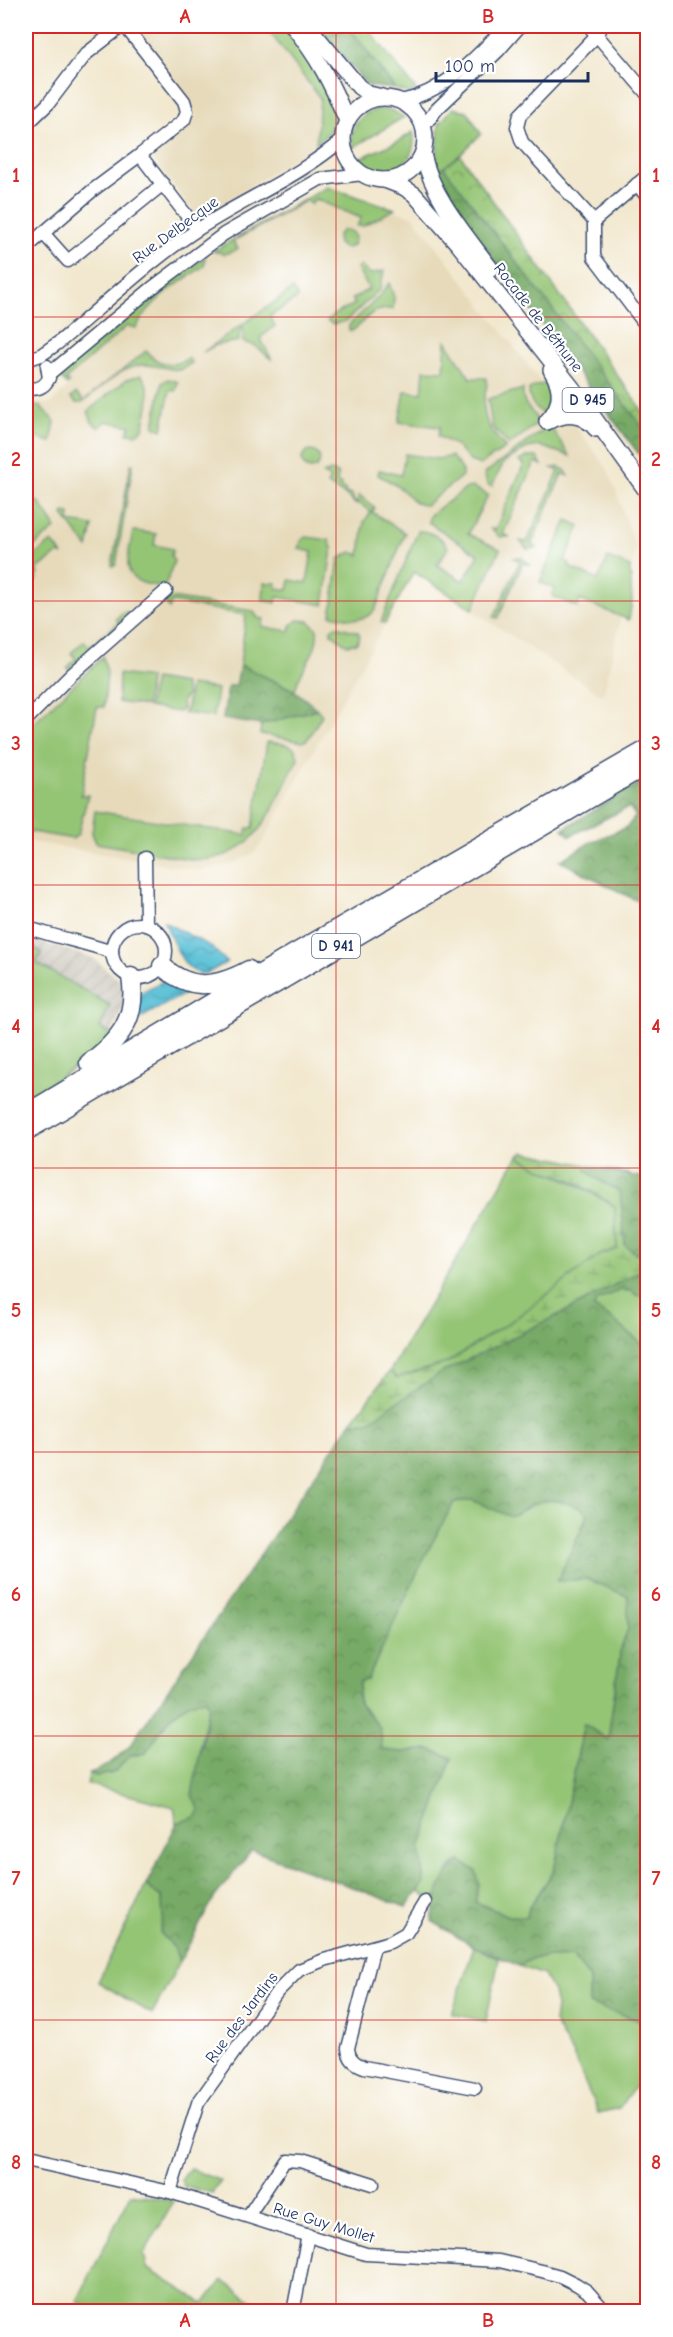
<svg xmlns="http://www.w3.org/2000/svg" width="673" height="2337" viewBox="0 0 673 2337" font-family="'Comic Neue',sans-serif">
	<style>
		.built { fill: #e6daba }
		.industrial { fill: url(#industrial-furrows) }
		.green { fill: #94c575; stroke: #587a6a; stroke-width: 1.5 }
		.forest { fill: url(#forest-crowns); stroke: #496c62; stroke-width: 1.5 }
		.wetland { fill: url(#wetland-marsh); stroke: #587a6a; stroke-width: 1.5 }
		.park { fill: url(#park-crowns); stroke: #587a6a; stroke-width: 1.5 }
		.water { fill: url(#water-waves); stroke: #39779a; stroke-width: 1.5 }
		.lines { fill: none; stroke-linecap: round; stroke-linejoin: round }
		.minor-casing { stroke: #3b4b6f; stroke-width: 15 }
		.major-casing { stroke: #3b4b6f; stroke-width: 18 }
		.highway-casing { stroke: #3b4b6f; stroke-width: 21 }
		.minor { stroke: #fff; stroke-width: 12 }
		.major { stroke: #fff; stroke-width: 15 }
		.highway { stroke: #fff; stroke-width: 18 }
		.grid { fill: none; stroke: #d62828; stroke-width: 1.5; stroke-opacity: 0.55 }
		.labels { text-anchor: middle; stroke-width: 4.5; stroke-linejoin: round; paint-order: stroke }
		.shield { fill: #fff; stroke: #5f6d8e; stroke-width: 1.5 }
		.shield-label { font-size: 15px; font-weight: bold; fill: #1b2f5e }
		.street-label { font-size: 16px; fill: #1b2f5e; stroke: #fff }
		.neatline { fill: none; stroke: #d62828; stroke-width: 2 }
		.grid-label { font-size: 20px; text-anchor: middle; font-weight: bold; fill: #d62828 }
	</style>
	<defs>
		<pattern id="industrial-furrows" width="10" height="10" patternUnits="userSpaceOnUse" patternTransform="scale(1.5)"><rect width="10" height="10" fill="#c8c4b8"/><path d="M-1 1l2-2M0 10L10 0M9 11l2-2" fill="none" stroke="#aba9a1"/></pattern>
		<pattern id="forest-crowns" width="20" height="18" patternUnits="userSpaceOnUse" patternTransform="scale(1.5)"><rect width="20" height="18" fill="#7a6"/><path d="M2 6a3 3 0 1 1 6 0M12 15a3 3 0 1 1 6 0" fill="none" stroke="#618b57"/></pattern>
		<pattern id="wetland-marsh" width="20" height="14" patternUnits="userSpaceOnUse" patternTransform="scale(1.5)"><rect width="20" height="14" fill="#94c575"/><path d="M1 5h8M5 5V1M11 12h8M15 12V8" fill="none" stroke="#78a063"/></pattern>
		<pattern id="park-crowns" width="20" height="18" patternUnits="userSpaceOnUse" patternTransform="scale(1.5)"><rect width="20" height="18" fill="#94c575"/><path d="M2 6a3 3 0 1 1 6 0M12 15a3 3 0 1 1 6 0" fill="none" stroke="#78a063"/></pattern>
		<pattern id="water-waves" width="16" height="10" patternUnits="userSpaceOnUse" patternTransform="scale(1.5)"><rect width="16" height="10" fill="#57bfd5"/><path d="M0 5q4-4 8 0t8 0" fill="none" stroke="#479cb0"/></pattern>
	</defs>
	<rect width="100%" height="100%" fill="#fff"/>
	<filter id="ink" filterUnits="userSpaceOnUse"><feTurbulence type="fractalNoise" baseFrequency=".0167" numOctaves="2"/><feDisplacementMap in="SourceGraphic" scale="12" xChannelSelector="R" yChannelSelector="G"/><feConvolveMatrix kernelMatrix="1 2 1 2 8 2 1 2 1" color-interpolation-filters="sRGB"/></filter>
	<filter id="wash" filterUnits="userSpaceOnUse"><feTurbulence type="fractalNoise" baseFrequency=".008" numOctaves="4" result="noise"/><feDisplacementMap in="SourceGraphic" scale="24" xChannelSelector="R" yChannelSelector="G"/><feGaussianBlur stdDeviation="1.35" result="paint"/><feColorMatrix in="noise" values="0 0 0 0 0 0 0 0 0 0 0 0 0 0 0 0 0 1.4 0 .05"/><feComposite in="paint" operator="in"/></filter>
	<g filter="url(#wash)">
		<rect width="100%" height="100%" fill="#f2e8cf"/>
		<!-- built -->
		<g class="built">
			<polygon points="130,26 265,26 320,98 316,144 199,219 148,153 197,115"/>
			<polygon points="326,188 414,217 608,469 636,548 603,696 414,572 263,841 254,853 230,865 198,870 26,841 26,412 34,403 50,404 70,385 62,376 203,258"/>
		</g>
		<!-- industrial -->
		<polygon class="industrial" points="26,937 93,958 118,979 124,992 123,1007 110,1035 26,1091"/>
		<!-- green -->
		<g class="green">
			<path d="M265,26H289C302,46 343,104 332,127C329,134 321,139 316,144L320,98Z"/>
			<polygon points="348,26 366,26 416,90 407,93 395,89"/>
			<polygon points="453,108 467,111 481,134 460,155 440,170 436,160 439,124"/>
			<path d="M377,109L391,110L404,117L352,148C349,129 358,115 377,109Z"/>
			<path d="M413,132C418,154 400,175 377,172C369,170 363,165 356,160L399,141Z"/>
			<polygon points="327,187 395,209 363,226 357,226 361,218 315,199 311,204 307,200 233,241 238,249 225,254 213,251"/>
			<circle cx="346" cy="239" r="9"/>
			<path d="M205,257L204,266C180,282 149,301 136,328L127,326L66,379L69,383L67,385L61,378L63,372L143,305Z"/>
			<polygon points="360,266 370,274 384,271 380,289 346,321 334,324 327,321 335,314 355,304 352,299 369,289 357,268"/>
			<path d="M389,283L394,297L393,309C368,308 369,319 352,331L349,330V325L378,298Z"/>
			<polygon points="293,289 298,298 270,316 275,326 260,338 272,360 256,346 243,342 243,327 240,329 239,341 216,345 203,352"/>
			<path d="M446,341L470,378H486C489,387 484,392 484,401C483,423 492,433 506,448L480,465L470,461L455,445L438,436L440,427L399,422L405,391L422,393L424,370L444,371Z"/>
			<path d="M146,351C158,365 173,368 188,358L192,363L180,370C167,369 154,364 142,365C119,367 99,390 82,403H76L71,398L76,393L84,401Z"/>
			<path d="M141,375C155,391 147,410 143,429L136,434L127,433L131,426L105,421L99,428L92,422L88,411L126,380Z"/>
			<polygon points="168,379 178,382 175,391 170,390 162,430 154,426 162,383"/>
			<path d="M553,380L556,394L546,417C537,409 528,403 529,389Z"/>
			<path d="M523,389C521,409 535,409 538,423L509,445L492,427L488,399Z"/>
			<polygon points="34,406 40,406 55,422 51,442 26,435 26,416"/>
			<polygon points="545,429 552,429 570,456 540,446 527,448 504,462 492,486 488,485 484,474"/>
			<circle cx="311" cy="460" r="9"/>
			<path d="M405,454L438,459L451,456L462,469V476L426,505C413,505 410,496 401,489C394,483 386,479 378,475L379,470L401,475Z"/>
			<polygon points="527,457 537,457 542,465 535,462 503,534 510,537 500,537 490,528 495,530 524,464 519,461"/>
			<polygon points="131,464 133,464 116,565 112,566"/>
			<polygon points="559,467 565,470 569,476 562,474 531,545 537,548 527,549 520,541 527,542 559,471 552,468"/>
			<path d="M331,471L338,474L337,484H341L342,489H345L346,494H352L354,502H358L359,495L375,508L372,512L405,533L375,610C363,624 348,618 331,615L339,559L351,552L360,555L364,522L371,512L360,504H355L347,496L327,485L330,478L323,474Z"/>
			<path d="M473,487L488,495L468,534L500,549L473,609L414,572L385,623L381,622L418,531C428,530 445,539 448,548L437,565L463,581L479,555L428,522L430,515L467,488Z"/>
			<polygon points="36,501 40,503 56,528 26,553 26,526 37,518 28,506"/>
			<polygon points="64,513 70,514 69,522 93,526 88,548 63,515"/>
			<polygon points="567,520 580,526 565,561 570,564 569,567 598,580 608,558 630,567 632,601 629,620 580,600 577,607 552,596 555,589 540,582"/>
			<path d="M133,531L156,534L154,545L173,549L171,556L174,561L166,584C159,587 155,586 147,584C119,578 129,553 133,531Z"/>
			<polygon points="306,537 329,540 332,548 324,605 277,597 276,603 263,600 264,583 277,583 276,588 288,590 290,580 307,583 312,552 299,549 301,541"/>
			<polygon points="52,542 63,555 59,553 36,570 39,574 35,576 37,579 26,593 26,562"/>
			<polygon points="521,557 531,565 523,563 498,618 494,617 520,561 514,558"/>
			<path d="M171,598L253,611L258,618L264,619L262,627L290,631L291,625L298,620L309,621L317,629C320,653 299,668 295,691L240,665L246,615L172,602L169,609L165,602Z"/>
			<polygon points="123,612 127,612 130,615 69,670 67,668 76,659 71,653 84,641 90,647 119,622 116,619"/>
			<polygon points="336,626 358,632 360,636 357,643 347,645 331,633 331,629"/>
			<polygon points="103,657 107,672 104,707 97,707 81,795 88,795 78,834 73,839 26,831 26,730"/>
			<polygon points="119,674 150,678 146,706 118,702"/>
			<polygon points="154,679 184,684 187,695 182,701 183,709 179,712 148,707"/>
			<polygon points="190,685 217,689 213,717 184,713 187,708"/>
			<polygon points="317,709 322,715 308,739 303,742 260,734 261,725"/>
			<path d="M267,742C281,744 297,742 298,759C272,807 259,859 196,860L96,843L92,833L95,811L246,835L248,828H253Z"/>
			<polygon points="26,943 42,953 36,963 110,1005 100,1028 114,1036 83,1062 26,1099"/>
			<polygon points="518,1156 543,1170 572,1182 615,1206 617,1249 600,1255 516,1318 447,1363 397,1378 390,1371"/>
			<polygon points="620,1290 633,1291 636,1295 647,1295 647,1348 612,1319 593,1308 596,1301"/>
			<path d="M472,1500L511,1516C521,1512 532,1503 542,1501C554,1498 581,1505 588,1514L558,1581L587,1579L628,1596V1629L621,1648L608,1740L584,1724L554,1871L529,1907L527,1917L509,1916L475,1902L479,1885L460,1861L451,1867L435,1901L418,1892L425,1883L420,1848L452,1758L429,1749L403,1752L382,1750L380,1728C365,1713 354,1703 360,1681L367,1680L425,1556L454,1502Z"/>
			<path d="M206,1698L209,1706L200,1745V1811L196,1817L177,1823L174,1807L87,1784L90,1773L96,1776L113,1773L130,1755H140C158,1732 175,1703 206,1698Z"/>
			<polygon points="146,1885 162,1898 163,1918 160,1932 173,1947 180,1961 152,2014 98,1982"/>
			<polygon points="474,1946 499,1959 486,2021 452,2014"/>
			<polygon points="572,1956 589,1977 589,2004 647,2023 647,2071 619,2108 598,2113 574,2057 554,2022 556,2007 553,1992 544,1975 519,1966 533,1958"/>
			<polygon points="190,2169 221,2181 212,2193 184,2186 181,2180"/>
			<polygon points="131,2194 174,2201 144,2254 147,2268 204,2304 222,2280 266,2311 85,2311 87,2307 77,2301"/>
		</g>
		<!-- forest -->
		<g class="forest">
			<polygon points="317,26 348,26 395,89 368,86"/>
			<polygon points="436,160 439,169 444,167 647,433 647,465 446,196 439,185"/>
			<polygon points="240,665 295,691 317,709 261,725 223,719 228,686 236,686"/>
			<polygon points="647,778 647,906 560,861 589,843 627,827 636,816 629,807 570,836 563,829"/>
			<polygon points="584,1168 647,1178 647,1249 636,1254 625,1245 620,1192 595,1178"/>
			<path d="M647,1267V1295H636L632,1291L620,1290L596,1301L594,1308L612,1319L647,1348V2023L589,2004V1977L572,1956L533,1958L519,1966L471,1945L432,1921C435,1899 441,1875 460,1861L476,1871L479,1885L475,1902L509,1916L527,1917L529,1908L554,1871L584,1724L608,1740L621,1648L628,1629V1596L587,1579L557,1581L588,1515C581,1505 555,1498 542,1501C532,1503 521,1512 511,1517L472,1500L454,1502L425,1556L367,1680L360,1681C353,1708 366,1708 379,1727C382,1732 381,1743 382,1750L403,1752L429,1749L452,1758L420,1848L425,1883L406,1907L252,1850L214,1898L180,1961L173,1947L160,1932L163,1918L162,1898L146,1885L177,1823L196,1817L200,1811L192,1795L209,1706L206,1699C175,1702 162,1729 146,1753L130,1755L113,1773L96,1776L90,1773C106,1768 117,1758 129,1747L351,1422H367L439,1374L578,1305Z"/>
		</g>
		<!-- wetland -->
		<polygon class="wetland" points="524,1152 630,1174 585,1169 595,1178 620,1192 625,1245 636,1254 647,1249 647,1267 578,1305 439,1374 367,1422 351,1422 390,1371 397,1378 447,1363 516,1318 600,1255 617,1249 615,1206 572,1180 543,1170 518,1156"/>
		<!-- park -->
		<polygon class="park" points="460,155 647,417 647,433 444,167"/>
		<!-- water -->
		<g class="water">
			<path d="M164,922L210,946L227,962C221,965 215,970 209,972C184,981 173,938 164,922Z"/>
			<polygon points="169,978 188,992 137,1020 140,993"/>
		</g>
	</g>
	<g filter="url(#ink)">
		<g class="lines">
			<!-- minor casing -->
			<g class="minor-casing">
				<g id="minor">
					<polyline points="125,26 184,101 187,111 184,120 140,155 197,229"/>
					<polyline points="589,26 648,95"/>
					<path d="M401,101C446,92 476,57 506,26"/>
					<polyline points="26,125 48,104 86,54 122,26"/>
					<polyline points="424,126 437,109 498,51 520,26"/>
					<polyline points="637,184 648,198"/>
					<polyline points="594,221 522,142 517,127 520,115 597,35 602,26"/>
					<polyline points="594,221 594,257 648,328"/>
					<polyline points="594,221 648,175"/>
					<polyline points="43,233 68,261 163,184"/>
					<polyline points="26,248 93,190 140,155"/>
					<path d="M26,360L41,355L58,343C104,305 150,260 200,228C246,198 301,176 343,139"/>
					<polyline points="49,374 152,288 224,234 320,179 363,174"/>
					<path d="M26,387C36,391 44,388 49,378L47,366"/>
					<polyline points="26,720 71,675 166,591"/>
					<polyline points="145,858 146,925"/>
					<circle cx="139" cy="951" r="27"/>
					<path d="M26,927C54,937 83,942 112,952"/>
					<path d="M374,1947L348,2048C349,2059 354,2063 364,2067L475,2088"/>
					<polyline points="26,2160 170,2192 366,2254 499,2261 542,2271 560,2276 576,2284 587,2291 606,2312"/>
					<polyline points="170,2192 198,2103 277,1992 299,1970 324,1960 390,1942 406,1933 425,1902"/>
					<polyline points="248,2216 285,2160 300,2161 373,2184"/>
					<polyline points="293,2312 308,2235"/>
				</g>
			</g>
			<!-- major casing -->
			<g class="major-casing">
				<g id="major">
					<path d="M293,26C319,59 331,82 347,121"/>
					<polyline points="308,26 359,87 369,94 382,97"/>
					<circle cx="384" cy="139" r="41"/>
					<path d="M423,154C432,197 465,234 491,269"/>
					<polyline points="385,180 403,187 414,194 458,244 574,390 648,493"/>
					<path d="M547,421C562,406 563,388 551,370"/>
					<path d="M547,422C566,413 582,412 596,429"/>
				</g>
			</g>
			<!-- highway casing -->
			<g class="highway-casing">
				<g id="highway">
					<path d="M162,966C191,992 217,987 249,970"/>
					<path d="M89,1063C120,1040 138,1018 131,977"/>
					<polyline points="26,1114 292,955 648,749"/>
					<polyline points="26,1131 648,764"/>
				</g>
			</g>
			<!-- minor -->
			<use href="#minor" class="minor"/>
			<!-- major -->
			<use href="#major" class="major"/>
			<!-- highway -->
			<use href="#highway" class="highway"/>
		</g>
	</g>
	<!-- grid -->
	<path class="grid" d="M336,26V2312M26,317H648M26,601H648M26,885H648M26,1168H648M26,1452H648M26,1736H648M26,2020H648"/>
	<g class="labels">
		<!-- shield labels -->
		<g class="shield">
			<rect x="562.5" y="388" width="51" height="24" rx="4.5"/>
			<rect x="312" y="934" width="48" height="24" rx="4.5"/>
		</g>
		<g class="shield-label">
			<text x="588" y="405">D 945</text>
			<text x="336" y="951">D 941</text>
		</g>
		<!-- street labels -->
		<g class="street-label">
			<text transform="translate(175 229) rotate(-36)" y="6">Rue Delbecque</text>
			<text transform="translate(539 317) rotate(52)" y="6">Rocade de Béthune</text>
			<text transform="translate(241 2017) rotate(-53)" y="6">Rue des Jardins</text>
			<text transform="translate(324 2222) rotate(17)" y="6">Rue Guy Mollet</text>
		</g>
	</g>
	<!-- margin -->
	<rect width="673" height="2337" fill="none" stroke="#fff" stroke-width="66"/>
	<!-- scale -->
	<path d="M436 72v9h152v-9" fill="none" stroke="#1b2f5e" stroke-width="3"/>
	<text x="445" y="72" font-size="18" fill="#1b2f5e" stroke="#ffffff" stroke-width="4.5" paint-order="stroke">100 m</text>
	<rect x="33" y="33" width="607" height="2271" class="neatline"/>
	<g class="grid-label">
		<text x="185" y="23">A</text>
		<text x="488" y="23">B</text>
		<text x="16" y="182">1</text>
		<text x="656" y="182">1</text>
		<text x="16" y="466">2</text>
		<text x="656" y="466">2</text>
		<text x="16" y="750">3</text>
		<text x="656" y="750">3</text>
		<text x="16" y="1033">4</text>
		<text x="656" y="1033">4</text>
		<text x="16" y="1317">5</text>
		<text x="656" y="1317">5</text>
		<text x="16" y="1601">6</text>
		<text x="656" y="1601">6</text>
		<text x="16" y="1885">7</text>
		<text x="656" y="1885">7</text>
		<text x="16" y="2169">8</text>
		<text x="656" y="2169">8</text>
		<text x="185" y="2327">A</text>
		<text x="488" y="2327">B</text>
	</g>
</svg>
